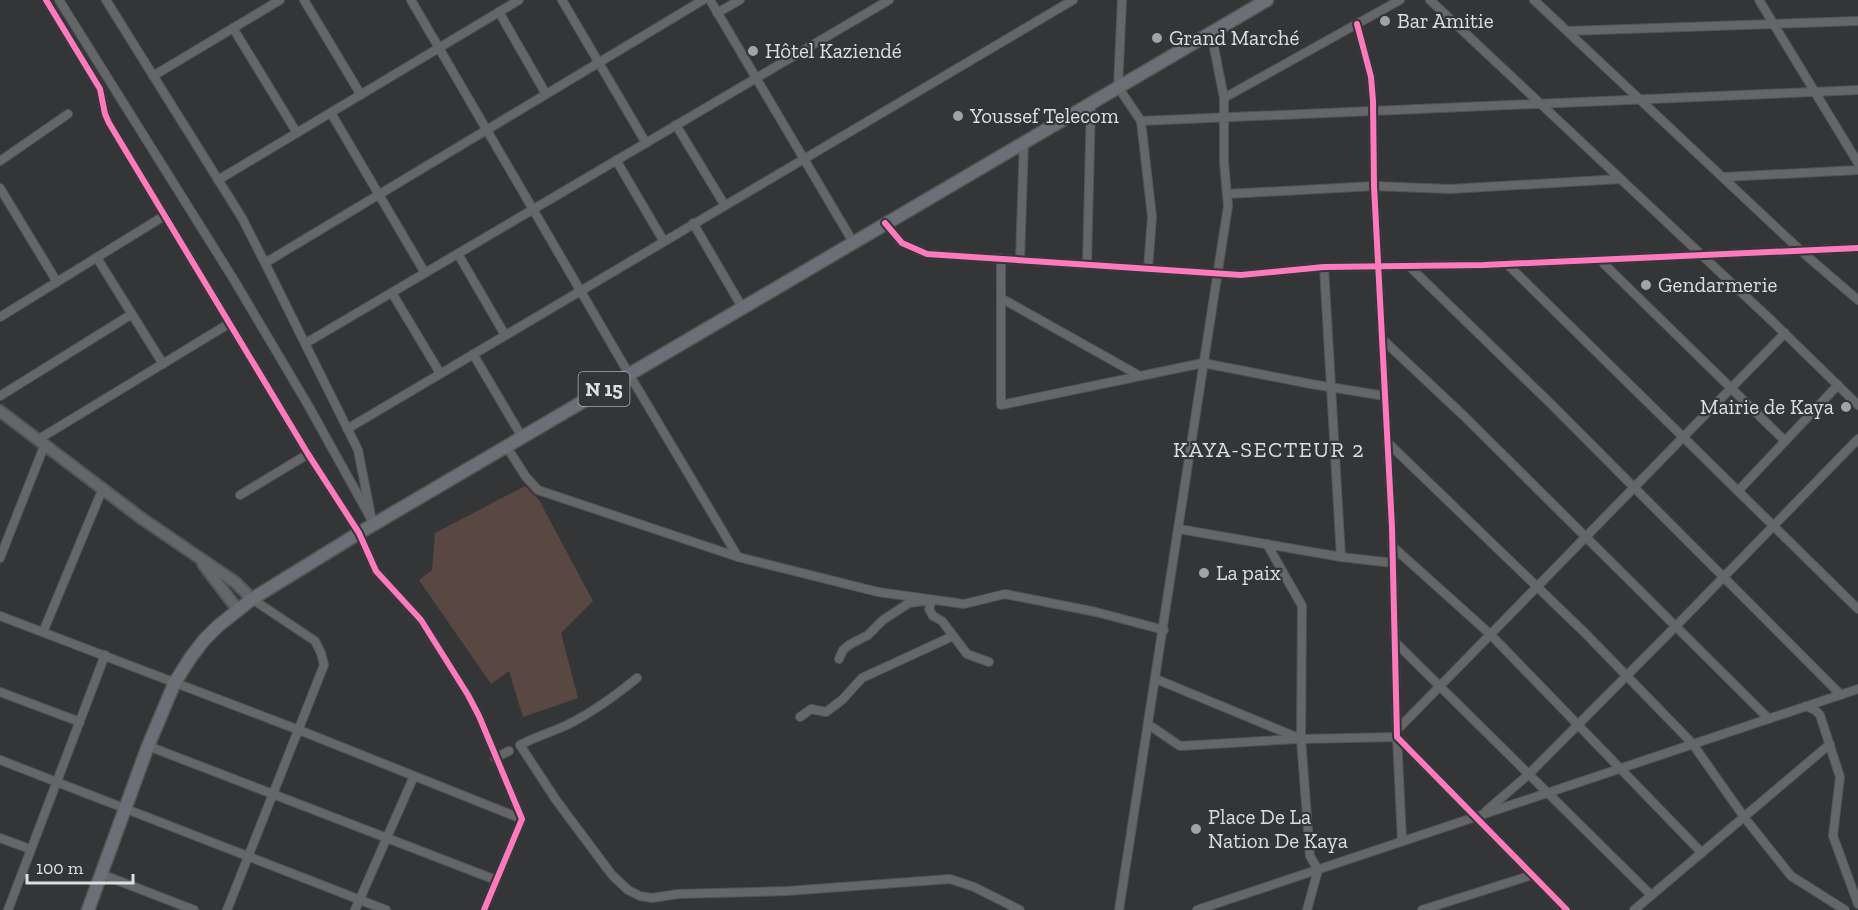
<svg xmlns="http://www.w3.org/2000/svg" width="1858" height="910" viewBox="0 0 1858 910" font-family="'Zilla Slab',serif">
	<style>
		.green { fill: #594841 }
		.lines { fill: none; stroke-linecap: round; stroke-linejoin: round }
		.street-casing { stroke: #535455; stroke-width: 10 }
		.secondary-casing { stroke: #535455; stroke-width: 14 }
		.primary-casing { stroke: #535455; stroke-width: 15 }
		.street { stroke: #656667; stroke-width: 8 }
		.secondary { stroke: #656667; stroke-width: 10 }
		.primary { stroke: #6a7076; stroke-width: 12 }
		.cycleway-casing { stroke: #333538; stroke-width: 10 }
		.cycleway { stroke: #fd7abc; stroke-width: 6 }
		.poi-dot { fill: #a2a3a5; stroke: #333538; stroke-width: 2 }
		.labels { text-anchor: middle; stroke-width: 4.5; stroke-linejoin: round; paint-order: stroke }
		.shield { fill: #333538; stroke: #aaabae; stroke-width: 1.5 }
		.shield-label { font-size: 20px; font-weight: bold; fill: #dddee0 }
		.poi-label { font-size: 21px; fill: #dddee0; stroke: #333538; text-anchor: start }
		.neighbourhood-label { font-size: 22px; letter-spacing: 1.5px; fill: #dddee0; stroke: #333538 }
	</style>
	<rect width="100%" height="100%" fill="#343537"/>
	<!-- green -->
	<polygon class="green" points="525,486 539,500 593,601 561,633 578,698 523,717 509,671 491,684 419,580 432,570 435,533"/>
	<g class="lines">
		<!-- street casing -->
		<g class="street-casing">
			<g id="street">
				<polyline points="46,0 100,89 105,114 109,123 308,454 359,533 376,571 421,620 468,695 479,716 522,819 484,910"/>
				<polyline points="59,0 234,280 308,405 374,524"/>
				<polyline points="106,0 242,218 265,263 358,450 371,516"/>
				<polyline points="304,0 361,95"/>
				<polyline points="411,0 629,374 738,557"/>
				<polyline points="562,0 646,143"/>
				<polyline points="710,0 853,242"/>
				<polyline points="1122,0 1118,87 1141,121 1152,217 1148,269"/>
				<polyline points="1430,0 1773,322 1858,405"/>
				<polyline points="1534,0 1801,251 1858,300"/>
				<polyline points="1759,0 1858,163"/>
				<polyline points="499,12 546,94"/>
				<polyline points="717,13 740,0"/>
				<polyline points="1357,24 1371,77 1373,101 1374,186 1392,528 1397,737 1567,910"/>
				<polyline points="233,28 297,133"/>
				<polyline points="1568,31 1858,21"/>
				<polyline points="153,76 280,0"/>
				<polyline points="1224,98 1400,0"/>
				<polyline points="331,113 425,273"/>
				<polyline points="1141,121 1858,90"/>
				<polyline points="676,125 724,204"/>
				<polyline points="616,160 663,240"/>
				<polyline points="0,161 68,114"/>
				<polyline points="1724,177 1858,170"/>
				<polyline points="218,180 519,0"/>
				<polyline points="0,188 57,282"/>
				<polyline points="1227,194 1374,186 1450,189 1620,179"/>
				<polyline points="693,223 742,307"/>
				<polyline points="885,223 902,243 927,254 1241,275 1324,267 1484,265 1858,248"/>
				<polyline points="458,254 505,335"/>
				<polyline points="97,258 163,364"/>
				<polyline points="1001,258 1001,405 1203,363 1311,384 1385,396"/>
				<polyline points="1020,259 1024,142"/>
				<polyline points="1600,260 1785,441"/>
				<polyline points="265,263 703,0"/>
				<polyline points="1087,264 1091,103"/>
				<polyline points="1507,264 1858,609"/>
				<polyline points="1409,266 1550,403 1841,695"/>
				<polyline points="1324,267 1341,557"/>
				<polyline points="392,293 440,373"/>
				<polyline points="1001,298 1140,376"/>
				<polyline points="0,317 164,216"/>
				<polyline points="1382,339 1465,417 1769,719"/>
				<polyline points="306,343 889,0"/>
				<polyline points="473,354 522,437"/>
				<polyline points="0,396 132,314"/>
				<polyline points="347,429 1073,0"/>
				<polyline points="39,439 230,323"/>
				<polyline points="1387,442 1585,633 1692,743 1744,817 1791,876 1845,910"/>
				<polyline points="506,446 526,477 538,490 738,557 878,592 964,604 1005,594 1096,612 1164,630"/>
				<polyline points="1739,490 1838,385"/>
				<polyline points="240,495 308,454"/>
				<polyline points="1179,529 1341,557 1393,563"/>
				<polyline points="1267,544 1302,606 1301,739 1397,737 1402,840"/>
				<polyline points="1392,546 1490,634 1702,853"/>
				<polyline points="0,558 45,444"/>
				<polyline points="0,616 299,730 522,819"/>
				<polyline points="43,632 103,488"/>
				<polyline points="1395,642 1651,895"/>
				<polyline points="839,659 843,650 849,645 868,635 883,620 909,603 932,600 929,609 933,616 942,621 967,654 989,662"/>
				<path d="M637,678C615,696 593,712 567,725C552,732 535,737 520,745L556,800L612,875L628,890L640,896L652,898L678,894L787,891L950,879L974,887L1020,910"/>
				<polyline points="1156,679 1301,739"/>
				<polyline points="0,692 80,722"/>
				<polyline points="1806,706 1815,710 1820,715 1840,777 1833,836 1858,904"/>
				<polyline points="800,717 811,709 826,712 842,700 862,678 953,636"/>
				<polyline points="1152,727 1180,746 1297,739"/>
				<polyline points="1397,730 1785,333"/>
				<polyline points="1301,739 1310,856 1318,870 1307,910"/>
				<polyline points="148,746 496,880"/>
				<polyline points="495,758 509,751"/>
				<polyline points="0,760 386,910"/>
				<polyline points="1486,811 1528,775 1676,626 1858,439"/>
				<polyline points="0,838 30,849"/>
				<polyline points="101,874 194,910"/>
				<polyline points="8,910 105,655"/>
				<polyline points="227,910 324,665 321,653 315,641 252,599"/>
				<polyline points="355,910 414,776"/>
				<polyline points="1119,910 1228,206 1224,162 1224,98 1211,32"/>
				<polyline points="1197,910 1858,689"/>
				<polyline points="1422,910 1532,875"/>
				<polyline points="1634,910 1830,744"/>
			</g>
		</g>
		<!-- secondary casing -->
		<g class="secondary-casing">
			<g id="secondary">
				<polyline points="0,411 141,518 235,582 252,599"/>
				<polyline points="203,564 238,610"/>
			</g>
		</g>
		<!-- primary casing -->
		<g class="primary-casing">
			<polyline id="primary" points="88,910 148,746 175,682 191,657 204,640 218,626 252,599 359,533 1267,0"/>
		</g>
		<!-- street -->
		<use href="#street" class="street"/>
		<!-- secondary -->
		<use href="#secondary" class="secondary"/>
		<!-- primary -->
		<use href="#primary" class="primary"/>
		<!-- cycleway casing -->
		<g class="cycleway-casing">
			<g id="cycleway">
				<polyline points="46,0 100,89 105,114 109,123 308,454 359,533 376,571 421,620 468,695 479,716 522,819 484,910"/>
				<polyline points="1357,24 1371,77 1373,101 1374,186 1392,528 1397,737 1567,910"/>
				<polyline points="885,223 902,243 927,254 1241,275 1324,267 1484,265 1858,248"/>
			</g>
		</g>
		<!-- cycleway -->
		<use href="#cycleway" class="cycleway"/>
	</g>
	<!-- markers -->
	<g class="poi-dot">
		<circle cx="1385" cy="21" r="6"/>
		<circle cx="1157" cy="38" r="6"/>
		<circle cx="753" cy="51" r="6"/>
		<circle cx="958" cy="116" r="6"/>
		<circle cx="1646" cy="285" r="6"/>
		<circle cx="1846" cy="407" r="6"/>
		<circle cx="1204" cy="573" r="6"/>
		<circle cx="1196" cy="829" r="6"/>
	</g>
	<g class="labels">
		<!-- shield labels -->
		<rect class="shield" x="578.5" y="372" width="51" height="34" rx="4.5"/>
		<g class="shield-label">
			<text x="604" y="396">N 15</text>
		</g>
		<!-- poi labels -->
		<g class="poi-label">
			<text x="1397" y="28">Bar Amitie</text>
			<text x="1169" y="45">Grand Marché</text>
			<text x="765" y="58">Hôtel Kaziendé</text>
			<text x="970" y="123">Youssef Telecom</text>
			<text x="1658" y="292">Gendarmerie</text>
			<text x="1834" y="414" text-anchor="end">Mairie de Kaya</text>
			<text x="1216" y="580">La paix</text>
			<text x="1208" y="824">Place De La<tspan x="1208" dy="24">Nation De Kaya</tspan></text>
		</g>
		<!-- neighbourhood labels -->
		<g class="neighbourhood-label">
			<text x="1269" y="457">KAYA-SECTEUR 2</text>
		</g>
	</g>
	<!-- scale -->
	<path d="M27 874v9h106v-9" fill="none" stroke="#dddee0" stroke-width="3"/>
	<text x="36" y="874" font-size="18" fill="#dddee0" stroke="#333538" stroke-width="4.5" paint-order="stroke">100 m</text>
</svg>
